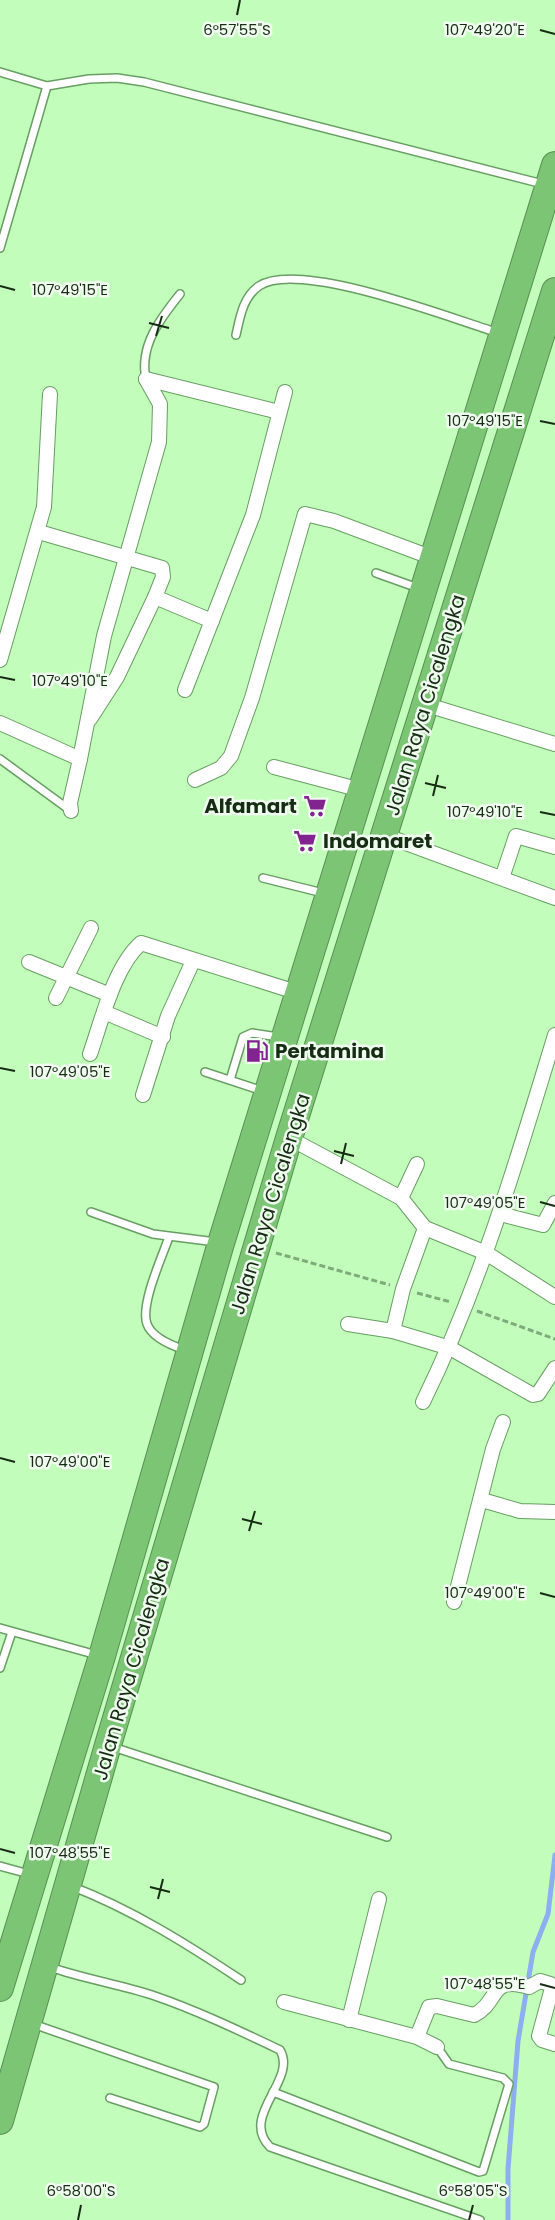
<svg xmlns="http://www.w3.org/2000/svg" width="555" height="2220" viewBox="0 0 555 2220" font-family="Poppins,sans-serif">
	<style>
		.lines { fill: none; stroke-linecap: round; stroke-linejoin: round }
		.stream { stroke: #8dafef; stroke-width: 5 }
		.lane-casing { stroke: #689e63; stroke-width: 10 }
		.street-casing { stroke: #689e63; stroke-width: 16 }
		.highway-casing { stroke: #589053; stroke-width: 28 }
		.path { stroke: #7eab7a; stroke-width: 3; stroke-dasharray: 6 3; stroke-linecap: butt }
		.lane { stroke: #fff; stroke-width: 7 }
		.street { stroke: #fff; stroke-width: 14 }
		.highway { stroke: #7cc575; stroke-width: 26 }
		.ticks { fill: none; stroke: #162d14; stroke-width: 2 }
		.labels { text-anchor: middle; stroke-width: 5; stroke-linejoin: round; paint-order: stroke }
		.street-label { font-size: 20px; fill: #162d14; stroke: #f0fcef }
		.poi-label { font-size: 20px; font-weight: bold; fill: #162d14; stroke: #f0fcef; text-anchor: start }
		.ticks-label { font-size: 15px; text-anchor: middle; fill: #162d14; stroke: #f0fcef; stroke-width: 5; stroke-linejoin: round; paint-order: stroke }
	</style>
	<rect width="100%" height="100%" fill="#c2fdbc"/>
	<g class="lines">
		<!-- stream -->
		<polyline class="stream" points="508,2220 508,2169 518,2041 533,1952 548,1914 555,1855"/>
		<!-- lane casing -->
		<g class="lane-casing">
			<g id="lane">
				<polyline points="0,72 47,86 89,79 117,78 144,82 543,184"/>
				<polyline points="0,248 47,86"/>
				<path d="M236,335C240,317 243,297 259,286C299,259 452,319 499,333"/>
				<path d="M146,379C139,346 160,319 180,294"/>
				<polyline points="376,573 418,588"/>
				<polyline points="0,759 71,811"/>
				<polyline points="263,878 323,893"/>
				<polyline points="205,1072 263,1091"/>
				<polyline points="230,1080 243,1037 252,1033 278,1037"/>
				<polyline points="91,1212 153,1234 216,1242"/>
				<path d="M169,1237C162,1257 140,1305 147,1324C152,1338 173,1346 185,1350"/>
				<polyline points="0,1628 97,1655"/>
				<polyline points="0,1668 12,1632"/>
				<polyline points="113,1747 387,1837"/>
				<polyline points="0,1866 29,1874"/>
				<path d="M71,1886C133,1910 187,1944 241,1980"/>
				<path d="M50,1967C84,1979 119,1984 152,1995C196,2010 238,2030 280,2050C298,2080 239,2116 270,2147L480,2220"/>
				<polyline points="33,2024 214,2087 204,2124 200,2127 110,2098"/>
				<polyline points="273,2092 479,2172 483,2171 509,2084 503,2078 449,2064 437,2047"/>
			</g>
		</g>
		<!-- street casing -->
		<g class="street-casing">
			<g id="street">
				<polyline points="146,379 279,412"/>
				<polyline points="39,532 162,568 163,577 155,597 212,621"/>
				<polyline points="0,660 44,507 50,394"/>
				<polyline points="185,690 253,515 285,392"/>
				<polyline points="424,704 555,744"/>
				<polyline points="90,719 117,677 155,597"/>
				<polyline points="0,723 80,759 70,803 71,811"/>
				<polyline points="80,759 104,636 159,442 160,404 146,379"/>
				<polyline points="274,767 361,790"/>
				<polyline points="195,780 221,768 231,756 252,698 305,514 334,521 433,558"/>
				<polyline points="384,835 555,898"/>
				<polyline points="502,878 516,836 555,847"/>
				<polyline points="29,962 110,995"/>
				<polyline points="56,998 91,928"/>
				<polyline points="104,1012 163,1037"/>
				<path d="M90,1054C102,1020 114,967 141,943L299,993"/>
				<polyline points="143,1095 168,1016 193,961"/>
				<polyline points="289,1138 401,1198 425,1228 486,1253 555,1297"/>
				<polyline points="401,1198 417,1164"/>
				<polyline points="500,1214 543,1225 555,1203"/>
				<polyline points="348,1324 393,1331 403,1289 425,1228"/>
				<polyline points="393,1331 450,1348 533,1395 538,1394 555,1368"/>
				<path d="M423,1402C481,1284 517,1160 555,1035"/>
				<polyline points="482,1500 520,1511 555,1512"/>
				<polyline points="454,1602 493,1449 503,1422"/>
				<polyline points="284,2002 417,2037 437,2047"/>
				<polyline points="349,2020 379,1899"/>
				<path d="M417,2037L429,2007L437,2006L474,2015C500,2002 488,1975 529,1987L540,1981L550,1984L552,1988L539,2036L542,2040L555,2044"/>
			</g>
		</g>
		<!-- highway casing -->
		<g class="highway-casing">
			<g id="highway">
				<polyline points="0,1988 102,1656 221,1243 555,165"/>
				<polyline points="0,2121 108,1745 289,1138 555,291"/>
			</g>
		</g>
		<!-- path -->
		<g class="path">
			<polyline points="276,1253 390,1285"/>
			<polyline points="417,1293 451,1302"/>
			<polyline points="477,1311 555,1339"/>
		</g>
		<!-- lane -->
		<use href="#lane" class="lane"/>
		<!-- street -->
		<use href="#street" class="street"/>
		<!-- highway -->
		<use href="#highway" class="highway"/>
	</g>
	<!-- ticks -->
	<path class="ticks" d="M237,15L240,0M540,30L555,34M0,286L15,290M149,323L169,328M156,336L162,316M540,421L555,424M0,677L15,680M425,783L446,788M433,796L438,775M540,812L555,815M0,1068L15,1071M334,1151L354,1156M341,1164L346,1143M540,1202L555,1206M0,1458L15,1462M242,1519L262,1524M249,1531L255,1511M540,1593L555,1597M0,1849L15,1853M150,1887L170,1892M158,1899L163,1879M540,1984L555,1988M78,2220L81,2205M469,2220L473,2205"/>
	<!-- icons -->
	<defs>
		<g id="supermarket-bare" transform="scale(1.8)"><path d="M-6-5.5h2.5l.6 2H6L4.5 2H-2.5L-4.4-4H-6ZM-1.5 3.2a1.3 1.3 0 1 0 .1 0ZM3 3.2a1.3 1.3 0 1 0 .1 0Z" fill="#82248f" stroke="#f0fcef" stroke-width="2.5" paint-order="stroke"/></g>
		<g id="fuel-bare" transform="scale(1.8)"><path d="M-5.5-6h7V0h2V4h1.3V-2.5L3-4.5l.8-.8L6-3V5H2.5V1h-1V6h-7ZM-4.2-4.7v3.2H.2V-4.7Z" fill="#82248f" stroke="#f0fcef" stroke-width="2.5" paint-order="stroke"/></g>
	</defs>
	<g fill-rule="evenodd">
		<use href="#supermarket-bare" x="315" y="806"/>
		<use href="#supermarket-bare" x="305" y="841"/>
		<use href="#fuel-bare" x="257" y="1051"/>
	</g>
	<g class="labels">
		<!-- street labels -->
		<g class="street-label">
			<text transform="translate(425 705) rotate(-73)" y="7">Jalan Raya Cicalengka</text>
			<text transform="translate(270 1204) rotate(-73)" y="7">Jalan Raya Cicalengka</text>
			<text transform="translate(131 1669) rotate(-74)" y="7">Jalan Raya Cicalengka</text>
		</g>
		<!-- poi labels -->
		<g class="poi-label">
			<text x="297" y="813" text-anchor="end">Alfamart</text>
			<text x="323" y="848">Indomaret</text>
			<text x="275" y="1058">Pertamina</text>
		</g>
	</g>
	<g class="ticks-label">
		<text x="237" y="35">6°57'55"S</text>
		<text x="485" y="35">107°49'20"E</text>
		<text x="70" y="295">107°49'15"E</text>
		<text x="485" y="426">107°49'15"E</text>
		<text x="70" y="686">107°49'10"E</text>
		<text x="485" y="817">107°49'10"E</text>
		<text x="70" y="1077">107°49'05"E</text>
		<text x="485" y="1208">107°49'05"E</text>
		<text x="70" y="1467">107°49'00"E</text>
		<text x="485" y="1598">107°49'00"E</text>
		<text x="70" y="1858">107°48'55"E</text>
		<text x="485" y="1989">107°48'55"E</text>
		<text x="81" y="2196">6°58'00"S</text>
		<text x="473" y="2196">6°58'05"S</text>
	</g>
</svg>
